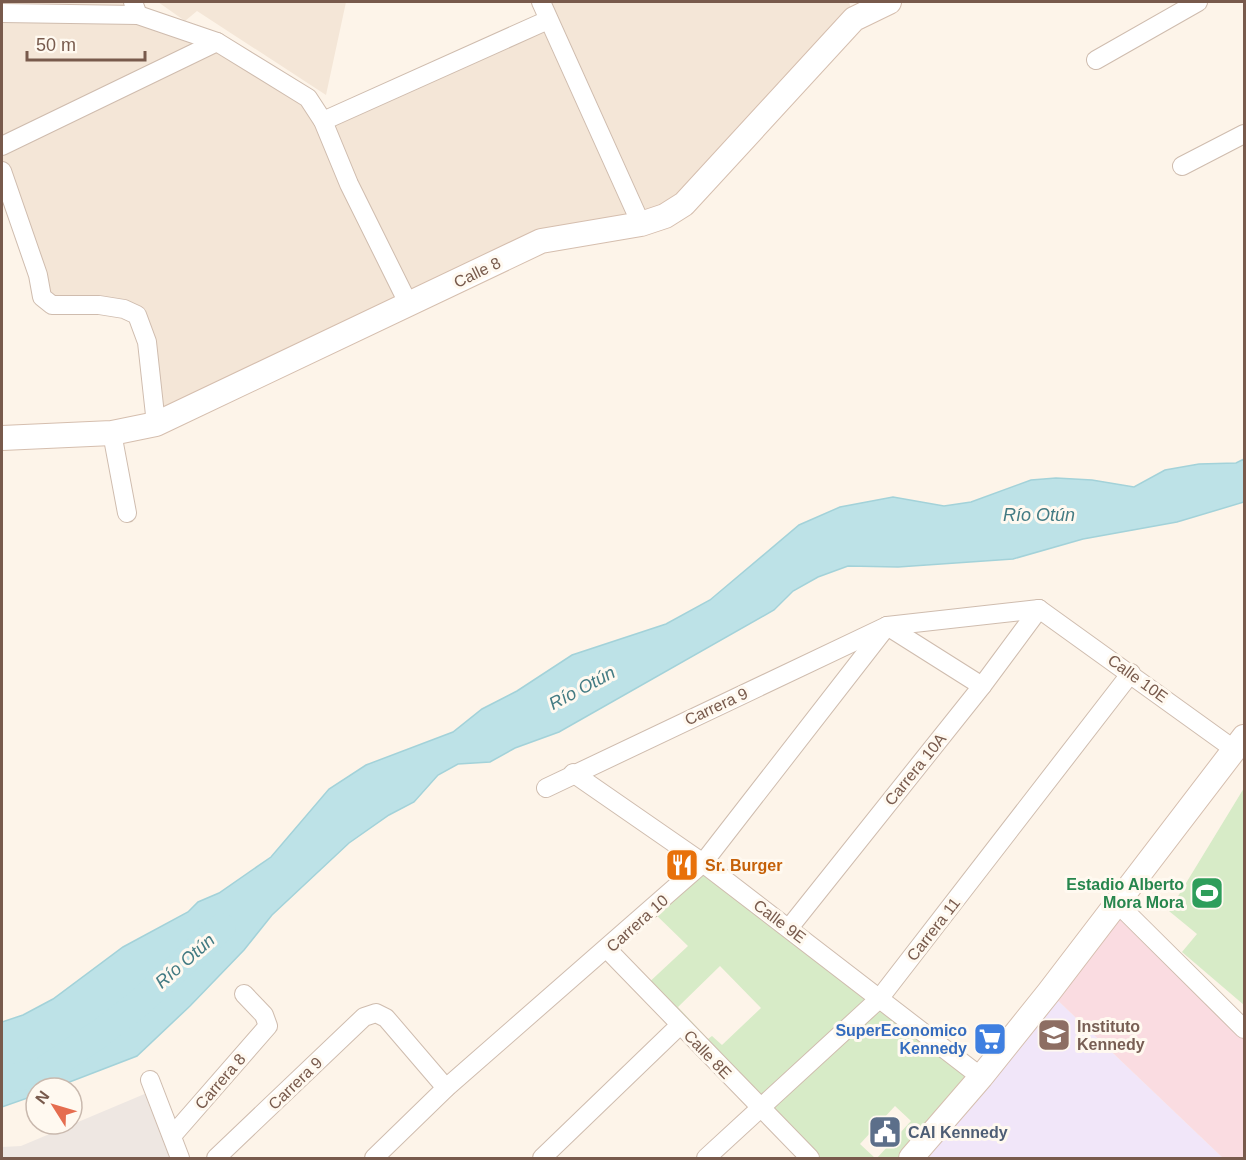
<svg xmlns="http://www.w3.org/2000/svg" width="1246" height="1160" viewBox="0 0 1246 1160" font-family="Helvetica,sans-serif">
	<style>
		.residential { fill: #f4e6d7 }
		.industrial { fill: #eee7e2 }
		.education { fill: #f1e6f9 }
		.medical { fill: #fadce1 }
		.green { fill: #d7ebc7; fill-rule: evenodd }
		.water { fill: #bde2e7; stroke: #a3d2d9; stroke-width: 1.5; fill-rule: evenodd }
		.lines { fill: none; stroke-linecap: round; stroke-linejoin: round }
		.river { stroke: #bde2e7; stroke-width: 28 }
		.street-casing { stroke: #cfbcae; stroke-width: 20 }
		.secondary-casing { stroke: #d5beae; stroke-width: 26 }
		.street { stroke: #fff; stroke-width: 18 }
		.secondary { stroke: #fff; stroke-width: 24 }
		.labels { text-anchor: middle; stroke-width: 6; stroke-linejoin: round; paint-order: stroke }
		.street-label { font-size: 16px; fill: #785a4c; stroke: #fff9f0 }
		.food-label { font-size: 16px; font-weight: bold; fill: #c56008; stroke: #fff9f0; text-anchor: start }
		.leisure-label { font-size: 16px; font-weight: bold; fill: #27864d; stroke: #fff9f0; text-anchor: end }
		.education-label { font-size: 16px; font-weight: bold; fill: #785e54; stroke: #fff9f0; text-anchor: start }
		.shop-label { font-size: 16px; font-weight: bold; fill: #366cbe; stroke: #fff9f0; text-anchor: end }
		.service-label { font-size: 16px; font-weight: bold; fill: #4e5e75; stroke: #fff9f0; text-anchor: start }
		.water-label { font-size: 18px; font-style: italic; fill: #437b83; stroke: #fff9f0 }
	</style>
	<rect width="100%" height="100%" fill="#fdf4e9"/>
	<!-- residential -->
	<g class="residential">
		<polygon points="2,2 133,2 285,83 323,121 548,20 541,2 849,2 854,19 684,204 582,232 156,424 138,315 42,297 2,171"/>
		<polygon points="158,2 346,2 326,95 197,11 185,21"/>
	</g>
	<!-- industrial -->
	<polygon class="industrial" points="154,1090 180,1158 2,1158 2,1147 21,1146"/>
	<!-- education -->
	<polygon class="education" points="1049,992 1223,1158 914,1158"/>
	<!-- medical -->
	<polygon class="medical" points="1116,902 1244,1029 1244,1158 1223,1158 1049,992"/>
	<!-- green -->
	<g class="green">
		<polygon points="1244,788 1244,1005 1182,952 1197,934 1169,911"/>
		<path d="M703,863L981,1077L911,1158H877L911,1121L895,1106L860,1144L875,1158H810L644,987L688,946L651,910ZM720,966L761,1008L722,1045L712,1036L708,1039L678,1007Z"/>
	</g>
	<!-- water -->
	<path class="water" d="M1244,459V502L1177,522L1083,539L1013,559L898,567L848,566L818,577L793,591L774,610L559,732L515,748L490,762L458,764L438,775L414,802L389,815L349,843L272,915L244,950L190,1006L137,1056L54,1088H36V1095L2,1107V1022L23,1015L53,999L123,947L188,912L198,902L219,893L271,857L329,789L366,765L453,732L482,709L517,691L572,655L666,624L710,600L799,525L840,507L893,497L944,506L971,502L1031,480L1056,478L1092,480L1134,487L1165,470L1199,464L1236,463ZM196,954V964C162,998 126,1032 84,1057C73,1064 58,1068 45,1073L42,1070L143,984L183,956Z"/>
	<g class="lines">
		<!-- river -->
		<polyline class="river" points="2,1080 42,1072 99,1034 138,1004 222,927"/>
		<!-- street casing -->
		<g class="street-casing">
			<g id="street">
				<polyline points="133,2 138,15 217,42 308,98 323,121 349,184 409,305"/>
				<polyline points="541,2 641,224"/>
				<polyline points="2,13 138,15"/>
				<polyline points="1096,60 1198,2"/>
				<polyline points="323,121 548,20"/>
				<polyline points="2,146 217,42"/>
				<polyline points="1182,166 1244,134"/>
				<polyline points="2,171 38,275 42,297 52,305 99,305 124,309 137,315 147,342 156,424"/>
				<polyline points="112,433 127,513"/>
				<polyline points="1039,609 1235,750"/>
				<polyline points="887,626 982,686"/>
				<polyline points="573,773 703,863 981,1077"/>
				<polyline points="546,788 887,626 1039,609"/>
				<polyline points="1116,902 1244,1029"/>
				<polyline points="789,928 982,686 1039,609"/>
				<polyline points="607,949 810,1158"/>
				<polyline points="150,1080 180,1158"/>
				<polyline points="172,1136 268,1026 264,1015 244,994"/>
				<polyline points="216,1158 364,1017 376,1013 386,1018 446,1088"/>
				<polyline points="374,1158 446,1088 703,863 887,626"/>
				<polyline points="542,1158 680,1025"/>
				<polyline points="706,1158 879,999 1131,673"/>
			</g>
		</g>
		<!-- secondary casing -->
		<g class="secondary-casing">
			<g id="secondary">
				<polyline points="2,438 112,433 156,424 541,241 641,224 665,216 684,204 854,19 889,2"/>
				<polyline points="911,1158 981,1077 1049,992 1244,737"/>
			</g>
		</g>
		<!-- street -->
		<use href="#street" class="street"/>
		<!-- secondary -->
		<use href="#secondary" class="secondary"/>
	</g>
	<!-- icons -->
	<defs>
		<g id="restaurant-square" transform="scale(1.725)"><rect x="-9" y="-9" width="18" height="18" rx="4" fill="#e8710a" stroke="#fff9f0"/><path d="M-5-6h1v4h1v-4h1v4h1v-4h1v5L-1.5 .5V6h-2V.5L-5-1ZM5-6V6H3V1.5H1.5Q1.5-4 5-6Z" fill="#fff"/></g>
		<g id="stadium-square" transform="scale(1.725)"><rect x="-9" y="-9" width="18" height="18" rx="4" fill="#2e9e5b" stroke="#fff9f0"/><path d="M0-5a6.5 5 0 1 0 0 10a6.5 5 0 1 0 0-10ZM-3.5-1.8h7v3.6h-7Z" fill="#fff"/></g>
		<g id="school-square" transform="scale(1.725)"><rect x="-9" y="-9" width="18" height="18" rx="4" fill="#8d6e63" stroke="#fff9f0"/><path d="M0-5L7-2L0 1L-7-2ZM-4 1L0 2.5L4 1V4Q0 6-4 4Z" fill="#fff"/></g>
		<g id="supermarket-square" transform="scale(1.725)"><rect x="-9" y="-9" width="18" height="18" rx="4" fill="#3f7fe0" stroke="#fff9f0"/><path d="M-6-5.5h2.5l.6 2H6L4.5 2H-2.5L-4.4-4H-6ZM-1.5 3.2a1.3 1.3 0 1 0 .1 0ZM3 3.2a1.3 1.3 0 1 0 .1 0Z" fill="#fff"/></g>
		<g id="civic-square" transform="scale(1.725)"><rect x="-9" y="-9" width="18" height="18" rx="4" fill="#5c6f8a" stroke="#fff9f0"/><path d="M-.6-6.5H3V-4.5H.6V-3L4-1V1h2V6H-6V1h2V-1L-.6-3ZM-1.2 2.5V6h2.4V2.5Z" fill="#fff"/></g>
	</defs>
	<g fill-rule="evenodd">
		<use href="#restaurant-square" x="682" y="865"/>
		<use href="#stadium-square" x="1207" y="893"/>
		<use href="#school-square" x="1054" y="1035"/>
		<use href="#supermarket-square" x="990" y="1039"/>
		<use href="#civic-square" x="885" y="1132"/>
	</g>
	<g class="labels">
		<!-- street labels -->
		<g class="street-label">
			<text transform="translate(477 272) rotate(-26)" y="6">Calle 8</text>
			<text transform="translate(1138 678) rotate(36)" y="6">Calle 10E</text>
			<text transform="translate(716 706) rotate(-25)" y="6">Carrera 9</text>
			<text transform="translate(915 769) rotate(-51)" y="6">Carrera 10A</text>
			<text transform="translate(780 921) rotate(37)" y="6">Calle 9E</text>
			<text transform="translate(637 923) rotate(-42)" y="6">Carrera 10</text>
			<text transform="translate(933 929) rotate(-52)" y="6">Carrera 11</text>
			<text transform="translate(708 1054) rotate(46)" y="6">Calle 8E</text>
			<text transform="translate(220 1081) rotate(-49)" y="6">Carrera 8</text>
			<text transform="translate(295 1083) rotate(-44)" y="6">Carrera 9</text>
		</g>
		<!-- food labels -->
		<g class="food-label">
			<text x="705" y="871">Sr. Burger</text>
		</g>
		<!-- leisure labels -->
		<g class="leisure-label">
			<text x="1184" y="890">Estadio Alberto<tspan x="1184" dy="18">Mora Mora</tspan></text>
		</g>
		<!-- education labels -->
		<g class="education-label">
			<text x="1077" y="1032">Instituto<tspan x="1077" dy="18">Kennedy</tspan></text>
		</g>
		<!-- shop labels -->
		<g class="shop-label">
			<text x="967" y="1036">SuperEconomico<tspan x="967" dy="18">Kennedy</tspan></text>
		</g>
		<!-- service labels -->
		<g class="service-label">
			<text x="908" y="1138">CAI Kennedy</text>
		</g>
		<!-- water labels -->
		<g class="water-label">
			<text x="1039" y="521">Río Otún</text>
			<text transform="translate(582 688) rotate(-28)" y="6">Río Otún</text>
			<text transform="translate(185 961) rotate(-41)" y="6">Río Otún</text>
		</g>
	</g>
	<!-- border -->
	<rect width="1246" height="1160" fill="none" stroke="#785a4c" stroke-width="6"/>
	<!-- north arrow -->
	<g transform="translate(54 1106) rotate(307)"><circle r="28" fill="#fff9f0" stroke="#c9b9ae" stroke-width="1.5"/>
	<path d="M0-4.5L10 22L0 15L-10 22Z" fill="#e56d4f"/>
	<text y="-9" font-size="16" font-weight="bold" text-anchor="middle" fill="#785a4c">N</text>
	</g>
	<!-- scale -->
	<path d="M27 51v9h118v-9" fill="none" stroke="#785a4c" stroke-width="3"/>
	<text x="36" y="51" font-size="18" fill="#785a4c" stroke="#fff9f0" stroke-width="4.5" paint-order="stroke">50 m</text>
</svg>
